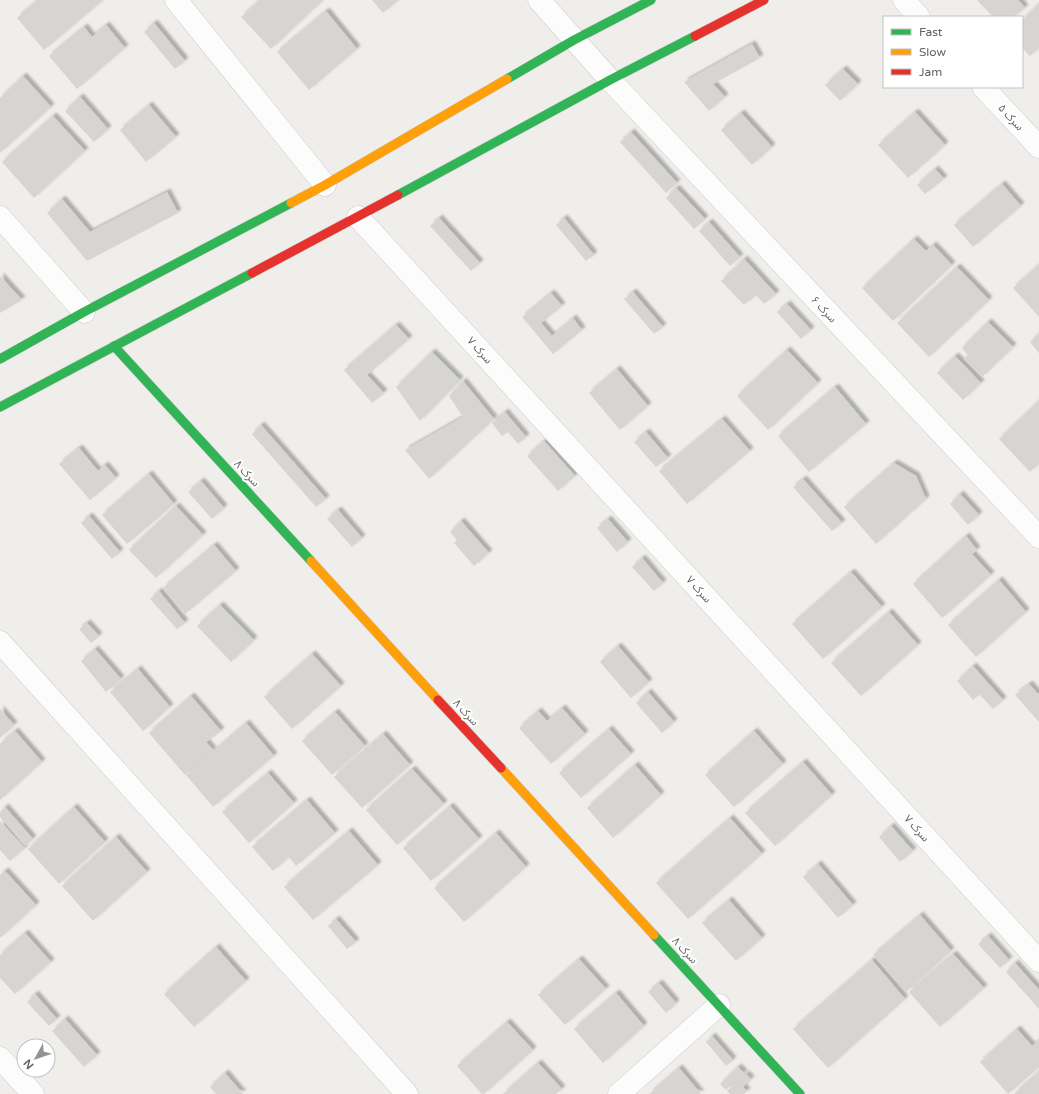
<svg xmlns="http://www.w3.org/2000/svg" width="1039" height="1094" viewBox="0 0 1039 1094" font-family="'Varela Round','Noto Sans Arabic',sans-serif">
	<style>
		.building { fill: #d6d5d3; filter: url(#shadow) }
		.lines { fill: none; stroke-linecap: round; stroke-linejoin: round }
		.street-casing { stroke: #cbcccc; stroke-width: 23 }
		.fast-casing { stroke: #cacacb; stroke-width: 10 }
		.slow-casing { stroke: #cacacb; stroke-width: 10 }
		.jam-casing { stroke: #cacacb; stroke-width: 10 }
		.street { stroke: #fdfcfc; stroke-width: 22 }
		.fast { stroke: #30b455; stroke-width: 9 }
		.slow { stroke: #ff9f0a; stroke-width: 9 }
		.jam { stroke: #e5322d; stroke-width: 9 }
		.labels { text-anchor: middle; stroke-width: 4; stroke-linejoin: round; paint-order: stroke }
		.street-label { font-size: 11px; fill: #5f6368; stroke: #fff }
	</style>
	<defs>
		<filter id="shadow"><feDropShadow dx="3.5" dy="-3.5" stdDeviation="1" flood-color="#0004"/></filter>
	</defs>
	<rect width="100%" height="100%" fill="#efeeea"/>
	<!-- building -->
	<g class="building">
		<polygon points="38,0 101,0 102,1 44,50 17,18"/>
		<polygon points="260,0 323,0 271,49 241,17"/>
		<polygon points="372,0 397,0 397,1 383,13"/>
		<polygon points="977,0 1018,0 1025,8 1014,17 993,17"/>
		<polygon points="1039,4 1039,48 1030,56 1022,48 1022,20"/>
		<polygon points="326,11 357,49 309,90 277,52"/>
		<polygon points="154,23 185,61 175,69 144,32"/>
		<polygon points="106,25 125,48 77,89 49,56 84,27 92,37"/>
		<polygon points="752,44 760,58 713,84 725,97 709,111 684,82"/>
		<polygon points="843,69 858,84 840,101 825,85"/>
		<polygon points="23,76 51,107 0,153 0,98"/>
		<polygon points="80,97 108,129 94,142 65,111"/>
		<polygon points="149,105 176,137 146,162 120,130"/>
		<polygon points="915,112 945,145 908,178 878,145"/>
		<polygon points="741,113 772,147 752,165 721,130"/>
		<polygon points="53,116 85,151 34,198 2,162"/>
		<polygon points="631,132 677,183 666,193 620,142"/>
		<polygon points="935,169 944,179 925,194 917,185"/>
		<polygon points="1002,184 1021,206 973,247 954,225"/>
		<polygon points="676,188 705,219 694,229 666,198"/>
		<polygon points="167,192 178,213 87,261 47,213 62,199 90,232"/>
		<polygon points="439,218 480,263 471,271 430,226"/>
		<polygon points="564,218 594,255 586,261 556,225"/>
		<polygon points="709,222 740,257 730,266 699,231"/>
		<polygon points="914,239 926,251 933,245 952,265 893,321 862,288"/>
		<polygon points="744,259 776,294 764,304 756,295 744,305 721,281"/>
		<polygon points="1039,265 1039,317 1013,288"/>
		<polygon points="957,267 989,300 929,357 897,323"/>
		<polygon points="0,276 22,300 0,313"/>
		<polygon points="633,292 663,327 654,334 624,299"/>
		<polygon points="551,293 562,306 541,323 552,336 573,318 582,330 553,354 522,317"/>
		<polygon points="787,304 811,330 801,339 777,312"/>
		<polygon points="988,322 1013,347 982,377 964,359 968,355 962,348"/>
		<polygon points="396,325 409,339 367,375 384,393 372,403 344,370"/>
		<polygon points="1039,334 1039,353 1030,342"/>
		<polygon points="787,350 818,383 768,430 737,396"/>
		<polygon points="432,352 460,380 420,421 396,387"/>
		<polygon points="955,356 981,383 963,400 937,373"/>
		<polygon points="617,369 648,406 620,430 589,393"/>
		<polygon points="463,381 494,419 429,479 405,450 463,417 449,396"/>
		<polygon points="835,387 866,424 809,472 778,436"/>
		<polygon points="1039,401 1039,463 1030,472 999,439"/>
		<polygon points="505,412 526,437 518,444 508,432 502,436 492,423"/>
		<polygon points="722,419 750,451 687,504 659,471"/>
		<polygon points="261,425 326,499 316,507 252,434"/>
		<polygon points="646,432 668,458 656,467 634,442"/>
		<polygon points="544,441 575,476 558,491 527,456"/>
		<polygon points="79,448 98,471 105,465 116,478 90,500 59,464"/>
		<polygon points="894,463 916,476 926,499 876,544 844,507"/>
		<polygon points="149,474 174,504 127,544 102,515"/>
		<polygon points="803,479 842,523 832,531 793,487"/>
		<polygon points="201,481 224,508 212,519 188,492"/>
		<polygon points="960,494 979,515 968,525 950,504"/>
		<polygon points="176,506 203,535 156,578 129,550"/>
		<polygon points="338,510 362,538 352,547 327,519"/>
		<polygon points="89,516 120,552 112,559 81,523"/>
		<polygon points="608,519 628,542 617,552 597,528"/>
		<polygon points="461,521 489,553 474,566 454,543 457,540 450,532"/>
		<polygon points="966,536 977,550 972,554 991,575 942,618 913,584"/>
		<polygon points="214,545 236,571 185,614 163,588"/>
		<polygon points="642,558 663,583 654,591 632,567"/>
		<polygon points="851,572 882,607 823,659 792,624"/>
		<polygon points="999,580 1026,612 976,657 948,625"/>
		<polygon points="159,591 185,623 177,629 150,599"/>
		<polygon points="220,605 254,640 231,662 197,626"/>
		<polygon points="889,612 918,645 861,696 831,663"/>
		<polygon points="87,623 99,636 91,643 79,629"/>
		<polygon points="618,646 649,682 631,698 600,662"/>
		<polygon points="95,649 121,679 106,692 81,661"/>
		<polygon points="312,654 341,686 292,729 264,697"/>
		<polygon points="973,666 1003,700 993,709 979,694 973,700 957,681"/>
		<polygon points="138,669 170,707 143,731 110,692"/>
		<polygon points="1029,684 1038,694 1039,693 1039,722 1015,695"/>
		<polygon points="648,692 674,722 662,733 636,703"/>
		<polygon points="191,696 221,731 206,742 213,750 185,775 149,733"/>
		<polygon points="562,708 585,734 551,764 519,728 538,711 547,721"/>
		<polygon points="0,709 14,725 0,738"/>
		<polygon points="335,712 365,746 332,775 302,741"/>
		<polygon points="246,723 274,756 213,807 186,775"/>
		<polygon points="609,729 631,754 581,798 559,773"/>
		<polygon points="15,731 42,762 0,800 0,744"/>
		<polygon points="754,731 783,764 734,807 705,775"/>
		<polygon points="383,734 410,765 362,808 334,777"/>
		<polygon points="803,762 832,795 775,846 745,813"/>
		<polygon points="635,765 661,795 613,838 587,808"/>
		<polygon points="412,769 444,804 397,845 366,810"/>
		<polygon points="268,773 294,803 249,843 222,812"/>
		<polygon points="307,800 335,833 296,866 289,857 273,871 252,847"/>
		<polygon points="450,806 479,839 431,881 403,848"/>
		<polygon points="5,807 33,839 25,846 0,817 0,812"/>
		<polygon points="74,807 105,842 59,884 28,849"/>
		<polygon points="730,818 762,854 688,919 656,883"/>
		<polygon points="0,821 25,848 10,861 0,850"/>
		<polygon points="891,826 913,851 900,862 879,837"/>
		<polygon points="349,831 378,865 313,920 284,887"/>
		<polygon points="496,833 526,867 464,922 434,888"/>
		<polygon points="116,837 147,872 93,921 62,886"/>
		<polygon points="818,864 853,905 838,918 803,877"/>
		<polygon points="5,871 36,905 0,938 0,875"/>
		<polygon points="729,900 762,938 736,961 702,923"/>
		<polygon points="920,915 951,951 906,992 873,955"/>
		<polygon points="336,919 356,942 347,949 328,926"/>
		<polygon points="25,933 51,962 15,994 0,978 0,955"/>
		<polygon points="988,936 1009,960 1000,968 978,944"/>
		<polygon points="216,947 246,981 194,1027 164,994"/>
		<polygon points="953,954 984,988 940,1027 909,992"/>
		<polygon points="579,959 606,989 565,1025 538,995"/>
		<polygon points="872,960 905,999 828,1068 793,1029"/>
		<polygon points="1015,963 1039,990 1039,1009 1006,972"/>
		<polygon points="659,983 676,1003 666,1013 648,992"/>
		<polygon points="616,993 644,1026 603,1063 574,1029"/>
		<polygon points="35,994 57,1019 49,1026 27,1002"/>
		<polygon points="65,1019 97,1055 84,1067 52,1031"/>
		<polygon points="507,1022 533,1050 484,1094 482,1094 457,1066"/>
		<polygon points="1017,1029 1032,1046 1039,1040 1039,1067 1008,1094 980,1062"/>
		<polygon points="712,1036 733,1060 726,1066 706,1042"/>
		<polygon points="538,1063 562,1089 556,1094 503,1094"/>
		<polygon points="738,1067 744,1073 726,1090 720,1084"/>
		<polygon points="679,1068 701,1094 649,1094"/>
		<polygon points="1039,1072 1039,1094 1014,1094"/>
		<polygon points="225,1073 243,1094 216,1094 210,1087"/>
		<polygon points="746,1074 751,1079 743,1087 747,1091 744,1094 730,1094 727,1091"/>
	</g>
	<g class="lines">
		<!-- street casing -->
		<g class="street-casing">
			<g id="street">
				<polyline points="176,0 325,185"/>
				<polyline points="539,0 610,80 1039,537"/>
				<polyline points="904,0 919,17"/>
				<polyline points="983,87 1039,147"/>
				<polyline points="0,217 84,312"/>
				<polyline points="358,217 1039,961"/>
				<polyline points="0,642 407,1094"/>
				<polyline points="0,1058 33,1094"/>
				<polyline points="619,1094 719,1005"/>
			</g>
		</g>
		<!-- fast casing -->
		<g class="fast-casing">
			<g id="fast">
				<polyline points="507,79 574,40 651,0"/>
				<polyline points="398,195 610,80 695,36"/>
				<polyline points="114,346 311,561"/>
				<polyline points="0,359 84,312 291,203"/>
				<polyline points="0,407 252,273"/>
				<polyline points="654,935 800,1094"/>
			</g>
		</g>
		<!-- slow casing -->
		<g class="slow-casing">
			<g id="slow">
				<polyline points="291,203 325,185 507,79"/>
				<polyline points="311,561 438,700"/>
				<polyline points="501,768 654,935"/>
			</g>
		</g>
		<!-- jam casing -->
		<g class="jam-casing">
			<g id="jam">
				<polyline points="695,36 764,0"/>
				<polyline points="252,273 398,195"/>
				<polyline points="438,700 501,768"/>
			</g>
		</g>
		<!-- street -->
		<use href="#street" class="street"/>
		<!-- fast -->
		<use href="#fast" class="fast"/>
		<!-- slow -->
		<use href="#slow" class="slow"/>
		<!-- jam -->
		<use href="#jam" class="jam"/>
	</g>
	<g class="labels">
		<!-- street labels -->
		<g class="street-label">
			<text transform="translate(1011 117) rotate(47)" y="4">سرک ۵</text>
			<text transform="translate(824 309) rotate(47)" y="4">سرک ۶</text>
			<text transform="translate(480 350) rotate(48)" y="4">سرک ۷</text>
			<text transform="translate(247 473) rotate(47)" y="4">سرک ۸</text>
			<text transform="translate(699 589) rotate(48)" y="4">سرک ۷</text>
			<text transform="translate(466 712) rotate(47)" y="4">سرک ۸</text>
			<text transform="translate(917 828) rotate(48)" y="4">سرک ۷</text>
			<text transform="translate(685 950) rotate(47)" y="4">سرک ۸</text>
		</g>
	</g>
	<!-- legend -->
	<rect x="883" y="16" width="140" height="72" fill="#ffffff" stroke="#bfc1c3"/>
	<rect x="891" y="29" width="20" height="6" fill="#30b455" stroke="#bfc1c3"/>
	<text x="919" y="36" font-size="12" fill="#5f6368">Fast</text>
	<rect x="891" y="49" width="20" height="6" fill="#ff9f0a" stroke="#bfc1c3"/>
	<text x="919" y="56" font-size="12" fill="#5f6368">Slow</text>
	<rect x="891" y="69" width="20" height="6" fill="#e5322d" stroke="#bfc1c3"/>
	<text x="919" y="76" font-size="12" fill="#5f6368">Jam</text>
	<!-- north arrow -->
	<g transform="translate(36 1058) rotate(230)"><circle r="19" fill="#ffffff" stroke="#bfc1c3"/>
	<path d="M0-3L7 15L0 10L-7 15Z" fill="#919496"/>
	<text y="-6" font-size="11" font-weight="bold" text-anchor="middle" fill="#5f6368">N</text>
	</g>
</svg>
